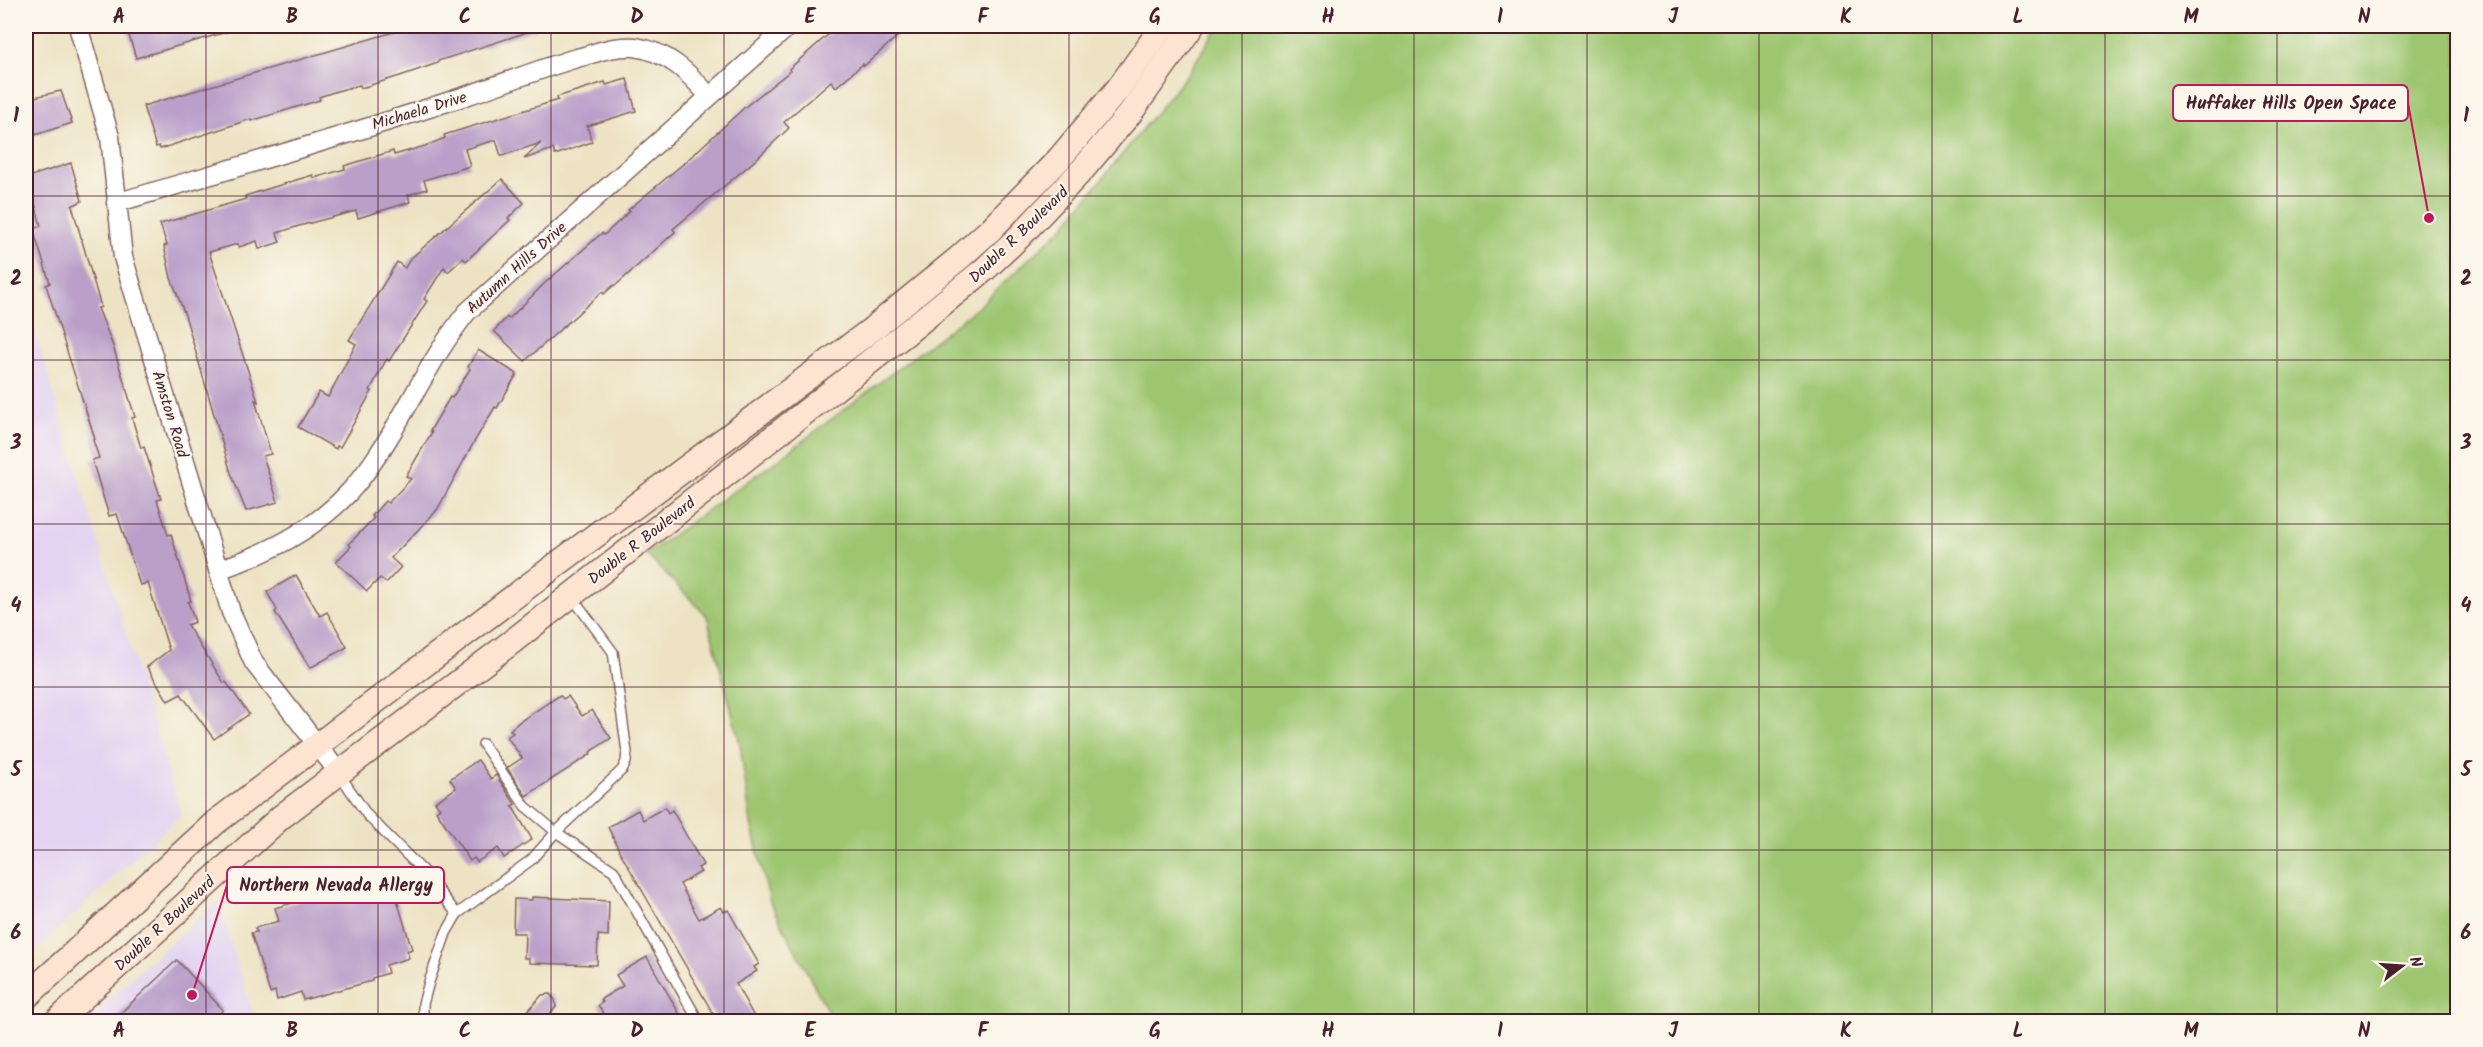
<svg xmlns="http://www.w3.org/2000/svg" width="2483" height="1047" viewBox="0 0 2483 1047" font-family="Kalam,sans-serif">
	<style>
		.built { fill: #e4d3f2 }
		.green { fill: #9ec671; stroke: #74724e; stroke-width: 1.5 }
		.building { fill: #ba9fc9 }
		.lines { fill: none; stroke-linecap: round; stroke-linejoin: round }
		.service-casing { stroke: #836461; stroke-width: 12 }
		.minor-casing { stroke: #836461; stroke-width: 21 }
		.secondary-casing { stroke: #836461; stroke-width: 27 }
		.service { stroke: #fff; stroke-width: 9 }
		.minor { stroke: #fff; stroke-width: 18 }
		.secondary { stroke: #fde4d1; stroke-width: 24 }
		.grid { fill: none; stroke: #4a1f2b; stroke-width: 1.5; stroke-opacity: 0.55 }
		.labels { text-anchor: middle; stroke-width: 4.5; stroke-linejoin: round; paint-order: stroke }
		.street-label { font-size: 16px; fill: #4a1f2b; stroke: #fbf7ec }
		.leader { fill: none; stroke: #c2185b; stroke-width: 2 }
		.callout-dot { fill: #c2185b; stroke: #fbf7ec; stroke-width: 2 }
		.callout { fill: #fbf7ec; stroke: #c2185b; stroke-width: 2 }
		.callout-label { font-size: 18px; text-anchor: middle; font-weight: bold; fill: #4a1f2b }
		.neatline { fill: none; stroke: #4a1f2b; stroke-width: 2 }
		.grid-label { font-size: 20px; text-anchor: middle; font-weight: bold; fill: #4a1f2b }
	</style>
	<rect width="100%" height="100%" fill="#fbf7ec"/>
	<filter id="ink" filterUnits="userSpaceOnUse"><feTurbulence type="fractalNoise" baseFrequency=".0167" numOctaves="2"/><feDisplacementMap in="SourceGraphic" scale="12" xChannelSelector="R" yChannelSelector="G"/><feConvolveMatrix kernelMatrix="1 2 1 2 8 2 1 2 1" color-interpolation-filters="sRGB"/></filter>
	<filter id="wash" filterUnits="userSpaceOnUse"><feTurbulence type="fractalNoise" baseFrequency=".008" numOctaves="4" result="noise"/><feDisplacementMap in="SourceGraphic" scale="24" xChannelSelector="R" yChannelSelector="G"/><feGaussianBlur stdDeviation="1.35" result="paint"/><feColorMatrix in="noise" values="0 0 0 0 0 0 0 0 0 0 0 0 0 0 0 0 0 1.4 0 .05"/><feComposite in="paint" operator="in"/></filter>
	<g filter="url(#wash)">
		<rect width="100%" height="100%" fill="#ede3c4"/>
		<!-- built -->
		<g class="built">
			<polygon points="26,302 181,815 26,959"/>
			<polygon points="218,901 255,1021 85,1022 147,964"/>
		</g>
		<!-- green -->
		<polygon class="green" points="1218,26 2457,26 2457,1021 833,1021 770,902 751,824 740,744 707,616 646,554 779,459 976,309 1064,226 1189,72"/>
		<g id="blocks">
			<!-- building -->
			<g class="building">
				<polygon points="126,26 236,26 237,29 136,58"/>
				<polygon points="414,26 537,26 537,29 438,61 438,63 400,76 361,88 360,85 337,91 319,97 320,100 251,121 251,119 160,149 159,146 156,147 143,106"/>
				<polygon points="838,26 909,26 864,66 863,64 836,87 831,81 784,122 789,128 752,163 673,229 675,232 615,286 614,285 604,294 602,292 525,361 494,331 507,317 509,319 544,284 602,233 604,235 630,211 628,210 683,164 745,107 790,71 789,69"/>
				<polygon points="627,79 636,111 587,126 592,142 555,155 553,149 524,159 541,143 501,156 496,140 465,149 470,166 424,180 427,189 408,195 410,202 358,218 356,211 299,226 277,233 280,242 259,249 257,241 239,247 238,244 209,252 254,389 258,402 255,400 271,454 263,456 278,502 246,511 231,473 185,315 171,278 164,246 167,245 160,224 246,199 245,196 293,181 313,175 314,178 345,169 344,166 393,151 394,155 425,146 445,138 444,135 558,100 557,97 605,82 606,85"/>
				<polygon points="61,91 72,123 35,135 30,118 26,120 26,99"/>
				<polygon points="71,163 82,201 72,206 101,307 98,308 113,346 135,417 132,418 141,448 144,447 161,499 157,500 168,535 171,534 191,601 188,602 195,622 187,625 224,683 226,682 249,714 214,739 181,694 168,701 147,667 169,650 148,583 140,585 117,514 109,516 92,460 99,458 93,440 95,439 46,285 50,283 33,229 41,226 28,177"/>
				<polygon points="502,179 524,203 508,218 510,220 466,261 463,258 448,272 444,267 424,299 427,301 389,361 387,359 385,362 370,390 372,391 340,447 337,446 336,449 298,427 319,392 328,397 356,344 349,340 397,262 405,268 410,259"/>
				<polygon points="478,350 517,374 497,408 495,407 474,442 437,510 391,558 401,567 386,583 380,578 367,591 336,562 351,546 349,544 374,518 372,516 385,501 388,503 411,479 406,476 432,432 430,431 450,397 452,398 470,369 468,367"/>
				<polygon points="296,575 320,616 327,612 347,647 310,668 275,612 277,610 267,592"/>
				<polygon points="560,695 563,699 568,696 582,716 592,710 611,738 590,752 591,754 526,796 507,768 522,758 507,737 513,733 510,730 519,722"/>
				<polygon points="478,760 491,779 496,775 515,804 512,806 532,839 504,858 498,848 477,862 474,858 470,861 436,811 440,808 435,802 456,788 450,779"/>
				<polygon points="665,807 668,813 672,810 703,865 698,868 701,872 680,884 699,919 721,907 724,912 728,910 759,964 754,967 757,971 736,984 757,1022 718,1022 620,852 608,827 638,810 643,820"/>
				<polygon points="361,883 364,894 387,888 389,891 394,890 412,949 407,951 409,958 386,965 388,973 372,978 372,981 303,1000 301,992 277,1000 275,991 270,993 251,933 257,932 255,928 279,921 275,908"/>
				<polygon points="532,897 609,901 608,936 598,935 597,965 529,963 529,958 524,958 525,933 513,933 514,899 532,900"/>
				<polygon points="647,957 684,1022 608,1022 598,1005 603,1002 601,999 623,986 616,975"/>
				<polygon points="177,960 223,1010 210,1022 111,1022"/>
				<polygon points="550,994 555,1000 556,1007 542,1022 518,1022 542,995"/>
			</g>
		</g>
	</g>
	<g filter="url(#ink)">
		<use href="#blocks" fill-opacity="0" stroke="#836461" stroke-width="1.5"/>
		<g class="lines">
			<!-- service casing -->
			<g class="service-casing">
				<g id="service">
					<polyline points="483,744 525,806 556,832 622,770 626,762 627,752 613,652 572,597"/>
					<polyline points="340,775 367,815 423,871 457,914"/>
					<polyline points="423,1022 423,1004 429,982 446,933 457,914 531,860 556,832 614,871 699,1022"/>
				</g>
			</g>
			<!-- minor casing -->
			<g class="minor-casing">
				<g id="minor">
					<polyline points="78,26 110,137 123,257 231,612 254,663 339,773"/>
					<path d="M116,203C230,169 344,137 456,99C497,86 536,70 577,58C596,53 615,45 635,47C668,52 688,72 709,96"/>
					<path d="M218,570C273,552 326,524 362,477C402,425 426,363 467,312L789,26"/>
				</g>
			</g>
			<!-- secondary casing -->
			<g class="secondary-casing">
				<g id="secondary">
					<polyline points="26,997 216,822 560,562 871,330 959,258 991,229 1059,159 1118,89 1163,26"/>
					<polyline points="56,1022 281,817 513,641 905,334 985,269 1019,237 1083,169 1131,112 1192,26"/>
				</g>
			</g>
			<!-- service -->
			<use href="#service" class="service"/>
			<!-- minor -->
			<use href="#minor" class="minor"/>
			<!-- secondary -->
			<use href="#secondary" class="secondary"/>
		</g>
	</g>
	<!-- grid -->
	<path class="grid" d="M206,26V1022M378,26V1022M551,26V1022M724,26V1022M896,26V1022M1069,26V1022M1242,26V1022M1414,26V1022M1587,26V1022M1759,26V1022M1932,26V1022M2105,26V1022M2277,26V1022M26,196H2458M26,360H2458M26,524H2458M26,687H2458M26,850H2458"/>
	<g class="labels">
		<!-- street labels -->
		<g class="street-label">
			<text transform="translate(419 110) rotate(-17)" y="6">Michaela Drive</text>
			<text transform="translate(1018 234) rotate(-44)" y="6">Double R Boulevard</text>
			<text transform="translate(516 267) rotate(-42)" y="6">Autumn Hills Drive</text>
			<text transform="translate(171 414) rotate(73)" y="6">Amston Road</text>
			<text transform="translate(641 540) rotate(-38)" y="6">Double R Boulevard</text>
			<text transform="translate(164 923) rotate(-43)" y="6">Double R Boulevard</text>
		</g>
	</g>
	<!-- callouts -->
	<path class="leader" d="M2429 218L2408 103M192 995L227 885"/>
	<g class="callout-dot">
		<circle cx="2429" cy="218" r="6"/>
		<circle cx="192" cy="995" r="6"/>
	</g>
	<g class="callout">
		<rect x="2173" y="85" width="235" height="36" rx="6"/>
		<rect x="227" y="867" width="217" height="36" rx="6"/>
	</g>
	<g class="callout-label">
		<text x="2291" y="109">Huffaker Hills Open Space</text>
		<text x="336" y="891">Northern Nevada Allergy</text>
	</g>
	<!-- margin -->
	<rect width="2483" height="1047" fill="none" stroke="#fbf7ec" stroke-width="66"/>
	<!-- north arrow -->
	<g transform="translate(2402 966) rotate(73)" stroke="#fbf7ec" stroke-width="4.5" paint-order="stroke">
	<path d="M0-4.5L10 22L0 15L-10 22Z" fill="#4a1f2b"/>
	<text y="-9" font-size="16" font-weight="bold" text-anchor="middle" fill="#4a1f2b">N</text>
	</g>
	<rect x="33" y="33" width="2417" height="981" class="neatline"/>
	<g class="grid-label">
		<text x="119" y="23">A</text>
		<text x="292" y="23">B</text>
		<text x="465" y="23">C</text>
		<text x="637" y="23">D</text>
		<text x="810" y="23">E</text>
		<text x="983" y="23">F</text>
		<text x="1155" y="23">G</text>
		<text x="1328" y="23">H</text>
		<text x="1500" y="23">I</text>
		<text x="1673" y="23">J</text>
		<text x="1846" y="23">K</text>
		<text x="2018" y="23">L</text>
		<text x="2191" y="23">M</text>
		<text x="2364" y="23">N</text>
		<text x="16" y="122">1</text>
		<text x="2466" y="122">1</text>
		<text x="16" y="285">2</text>
		<text x="2466" y="285">2</text>
		<text x="16" y="449">3</text>
		<text x="2466" y="449">3</text>
		<text x="16" y="612">4</text>
		<text x="2466" y="612">4</text>
		<text x="16" y="776">5</text>
		<text x="2466" y="776">5</text>
		<text x="16" y="939">6</text>
		<text x="2466" y="939">6</text>
		<text x="119" y="1037">A</text>
		<text x="292" y="1037">B</text>
		<text x="465" y="1037">C</text>
		<text x="637" y="1037">D</text>
		<text x="810" y="1037">E</text>
		<text x="983" y="1037">F</text>
		<text x="1155" y="1037">G</text>
		<text x="1328" y="1037">H</text>
		<text x="1500" y="1037">I</text>
		<text x="1673" y="1037">J</text>
		<text x="1846" y="1037">K</text>
		<text x="2018" y="1037">L</text>
		<text x="2191" y="1037">M</text>
		<text x="2364" y="1037">N</text>
	</g>
</svg>
